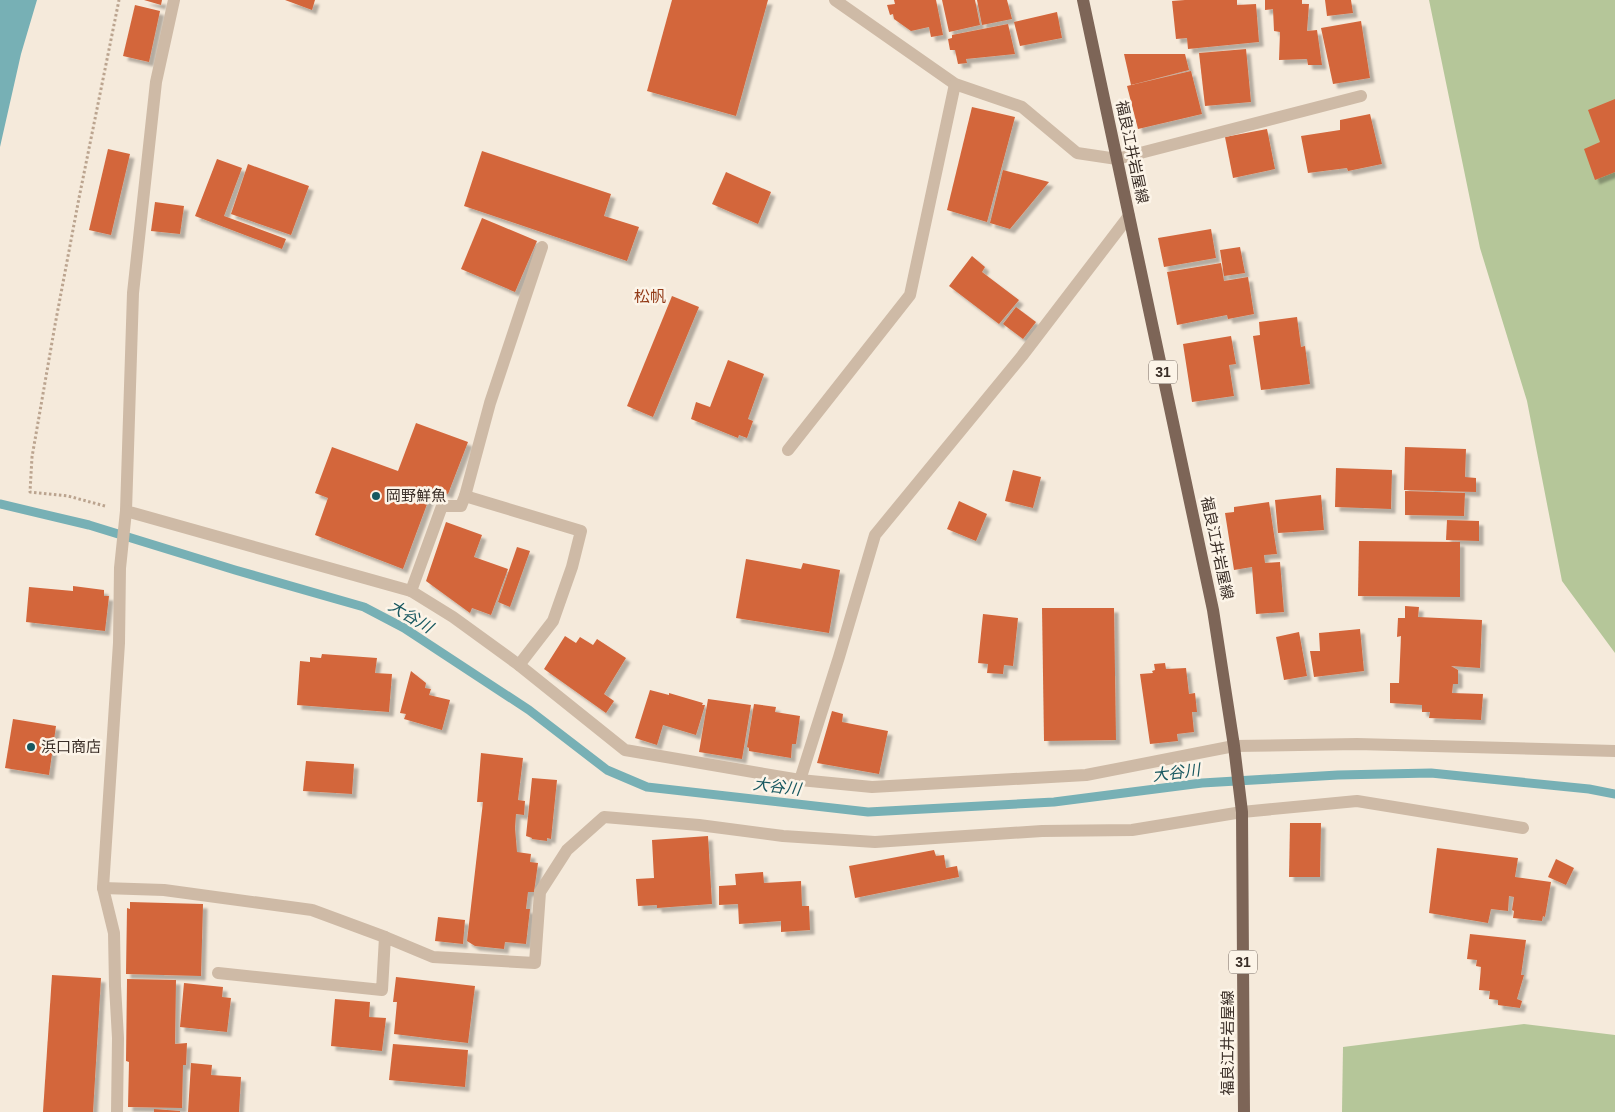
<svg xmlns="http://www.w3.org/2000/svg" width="1615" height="1112" viewBox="0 0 1615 1112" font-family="Helvetica,'Noto Sans JP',sans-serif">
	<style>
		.green { fill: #b5c699 }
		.water { fill: #77b0b5 }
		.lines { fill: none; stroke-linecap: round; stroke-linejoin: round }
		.stream { stroke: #77b0b5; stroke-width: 9 }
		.building { fill: #d3663b; filter: url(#shadow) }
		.path { stroke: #bba48f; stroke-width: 3; stroke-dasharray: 2.5 2.5; stroke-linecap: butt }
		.lane { stroke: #cebaa6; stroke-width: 12 }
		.street { stroke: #cebaa6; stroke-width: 12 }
		.primary { stroke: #7d6557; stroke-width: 12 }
		.poi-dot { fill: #185860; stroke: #fcf4e8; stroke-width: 2 }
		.labels { text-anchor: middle; stroke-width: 5; stroke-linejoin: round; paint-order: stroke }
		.shield { fill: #fcf4e8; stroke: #746961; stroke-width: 1 }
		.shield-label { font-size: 14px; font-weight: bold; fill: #3a2e27 }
		.street-label { font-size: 15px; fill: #3a2e27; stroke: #fcf4e8 }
		.poi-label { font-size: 15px; fill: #3a2e27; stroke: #fcf4e8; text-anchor: start }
		.neighbourhood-label { font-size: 16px; fill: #923a17; stroke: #fcf4e8 }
		.water-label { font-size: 16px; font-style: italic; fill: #185860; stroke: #fcf4e8 }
	</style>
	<defs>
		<filter id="shadow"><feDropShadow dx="4.5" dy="4.5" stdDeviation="1" flood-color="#0004"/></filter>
	</defs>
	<rect width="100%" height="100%" fill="#f5eadb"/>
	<!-- green -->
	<g class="green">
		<polygon points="1429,0 1615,0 1615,653 1562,581 1527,401 1480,248"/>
		<polygon points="1524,1024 1615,1035 1615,1112 1342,1112 1343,1047"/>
	</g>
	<!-- water -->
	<polygon class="water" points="0,0 37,0 21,54 0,147"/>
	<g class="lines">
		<!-- stream -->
		<polyline class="stream" points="0,504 89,525 235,570 364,607 404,628 529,710 607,770 647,787 868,812 1054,802 1202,783 1338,775 1431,773 1589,789 1615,794"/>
	</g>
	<!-- building -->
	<g class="building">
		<polygon points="144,0 162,0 161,5"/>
		<polygon points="285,0 315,0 312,10"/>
		<polygon points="672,0 768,0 736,116 647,91"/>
		<polygon points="894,0 936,0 943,35 931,37 929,27 911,31 894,19 893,14 890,15 887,5 895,4"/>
		<polygon points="942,0 975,0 980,25 949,32"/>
		<polygon points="977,0 1007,0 1012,19 982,25"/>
		<polygon points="1185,0 1237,0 1237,5 1256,4 1259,42 1188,49 1187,38 1176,39 1172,1"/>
		<polygon points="1265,0 1302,0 1302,4 1309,4 1307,31 1317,30 1322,65 1308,65 1307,59 1279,60 1280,32 1274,31 1273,9 1265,10"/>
		<polygon points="1325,0 1351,0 1353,13 1327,16"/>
		<polygon points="135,5 160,11 149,62 123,56"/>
		<polygon points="1057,12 1062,38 1020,46 1014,22"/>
		<polygon points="1361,21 1370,78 1333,84 1321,28"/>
		<polygon points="1008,24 1015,54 966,59 967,63 958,64 955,50 950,50 948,39 952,38 952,35"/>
		<polygon points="1246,49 1251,102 1205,106 1199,53"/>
		<polygon points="1124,54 1185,54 1189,70 1131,85"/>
		<polygon points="1191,71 1202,114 1138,129 1127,86"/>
		<polygon points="1615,99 1615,172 1595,180 1584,149 1600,142 1588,110"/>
		<polygon points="972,107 1015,117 987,222 947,210"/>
		<polygon points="1370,114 1382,164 1348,171 1347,168 1308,173 1301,136 1340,130 1340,120"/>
		<polygon points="1267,129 1275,169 1233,178 1225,137"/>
		<polygon points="108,149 130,154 111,235 89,230"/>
		<polygon points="482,151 611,194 604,216 639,227 627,261 464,206"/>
		<polygon points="217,159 242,168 224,216 286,239 282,249 195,216"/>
		<polygon points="248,164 309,186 291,235 231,214"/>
		<polygon points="1003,170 1049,182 1010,229 990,223"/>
		<polygon points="726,172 771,192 758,224 712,204"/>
		<polygon points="155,202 184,206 180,234 151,231"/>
		<polygon points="482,218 537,241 515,292 461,269"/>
		<polygon points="1211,229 1216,258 1164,267 1158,238"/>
		<polygon points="1240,247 1245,273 1224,276 1220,250"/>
		<polygon points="972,256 985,267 982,272 1019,300 999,324 949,286"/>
		<polygon points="1221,263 1224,281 1248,277 1254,314 1228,319 1227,315 1177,325 1167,272"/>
		<polygon points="672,296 699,307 653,417 627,406"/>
		<polygon points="1016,307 1036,322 1023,339 1003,324"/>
		<polygon points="1297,317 1301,347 1305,346 1310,384 1261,390 1253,336 1260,335 1259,322"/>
		<polygon points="1231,336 1236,364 1229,365 1234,396 1192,402 1183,344"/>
		<polygon points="728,360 764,374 748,419 753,421 747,438 739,435 738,438 691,419 696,402 710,407"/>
		<polygon points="416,423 468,442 448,494 433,488 403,569 315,535 328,498 315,493 332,447 398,471"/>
		<polygon points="1405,447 1466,449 1465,477 1476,478 1476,492 1404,490"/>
		<polygon points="1336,468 1392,470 1391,509 1335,507"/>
		<polygon points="1013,470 1041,477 1033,508 1005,501"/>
		<polygon points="1405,491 1465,493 1464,516 1405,515"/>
		<polygon points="1321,495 1324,530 1278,533 1275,500"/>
		<polygon points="959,501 987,514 976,541 947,529"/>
		<polygon points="1269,502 1277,554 1264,555 1265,563 1280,562 1284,612 1256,614 1252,567 1234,570 1225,513 1234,512 1234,507"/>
		<polygon points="1447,520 1479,521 1479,541 1446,540"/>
		<polygon points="446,522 482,535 474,557 508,569 491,615 472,608 470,613 426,581"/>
		<polygon points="1359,541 1460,542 1460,597 1358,596"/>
		<polygon points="517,547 530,551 510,607 498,602"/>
		<polygon points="746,559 801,569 803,563 840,570 829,633 736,618"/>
		<polygon points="73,586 104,590 104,596 109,596 105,631 26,622 29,587 73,591"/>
		<polygon points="1405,606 1419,607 1418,617 1482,620 1480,668 1451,666 1458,670 1458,684 1453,684 1452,693 1483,694 1481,720 1429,718 1430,712 1422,712 1422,705 1390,703 1390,683 1399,683 1401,636 1397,637 1398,618 1405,618"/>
		<polygon points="1042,608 1114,608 1116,740 1044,741"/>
		<polygon points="983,614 1018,618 1013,666 1004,665 1003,674 987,673 988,664 978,663"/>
		<polygon points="1360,629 1364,671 1314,677 1310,651 1320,651 1319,633"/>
		<polygon points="1299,632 1307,676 1284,680 1276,637"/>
		<polygon points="565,636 576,643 580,637 593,645 597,639 626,658 604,694 614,701 606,713 544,669"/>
		<polygon points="322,654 377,658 375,673 392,674 389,712 297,705 300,661 310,662 310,657 321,658"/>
		<polygon points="1165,663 1166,669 1186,668 1189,694 1195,693 1197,712 1192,712 1194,732 1177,734 1178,741 1150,744 1140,674 1153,673 1152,671 1155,670 1154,664"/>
		<polygon points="411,671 426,683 425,688 431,689 429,695 450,700 442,730 404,719 406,714 400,713"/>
		<polygon points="650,690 669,695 669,693 703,703 702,705 705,705 696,735 663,725 657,745 635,738"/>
		<polygon points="708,699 751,705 742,759 699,752"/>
		<polygon points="754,704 776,707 775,712 800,716 796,744 792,744 791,758 749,751 749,748 747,747"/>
		<polygon points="832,711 843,714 842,722 888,731 879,774 817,763"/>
		<polygon points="13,719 56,726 49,775 5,768"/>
		<polygon points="481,753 523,758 518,800 525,801 524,815 516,814 515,828 517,852 531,854 530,862 538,863 534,892 528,892 526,909 530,909 526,944 505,942 504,949 475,946 467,941 483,802 477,802"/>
		<polygon points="306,761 354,764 352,794 303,791"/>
		<polygon points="532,778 557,780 551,839 547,838 547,841 532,839 532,838 526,836"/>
		<polygon points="1290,823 1321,823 1320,877 1289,877"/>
		<polygon points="708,836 712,904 657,908 657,905 638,906 636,879 654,878 652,840"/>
		<polygon points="1437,848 1518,858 1515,877 1551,882 1545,917 1543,916 1542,921 1513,918 1514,911 1512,910 1514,897 1509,896 1508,911 1491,909 1488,923 1429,913"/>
		<polygon points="934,850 936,856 944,855 946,868 957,866 959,877 855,898 849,866"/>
		<polygon points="1556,859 1574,868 1566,885 1548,877"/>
		<polygon points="763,872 764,883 801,881 802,906 809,906 810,930 781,932 781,921 739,924 738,904 719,905 719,886 736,885 735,874"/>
		<polygon points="130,902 203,904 201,976 126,974 127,908 130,909"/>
		<polygon points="438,917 465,920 463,944 435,941"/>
		<polygon points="1470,934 1526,940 1521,975 1524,975 1517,999 1522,1001 1520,1008 1498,1005 1498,1000 1489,999 1490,991 1479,990 1481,967 1476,966 1477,960 1467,959"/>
		<polygon points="52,975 101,978 93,1112 43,1112"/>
		<polygon points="396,977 475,986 468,1043 394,1034 397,1002 393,1002"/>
		<polygon points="127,979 176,980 175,1044 187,1043 186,1065 183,1065 182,1108 128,1107 129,1062 126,1061"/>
		<polygon points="184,983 223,987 222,997 231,998 227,1032 180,1027"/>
		<polygon points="335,999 370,1002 369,1017 386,1018 382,1051 331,1046"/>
		<polygon points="393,1044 468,1050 465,1087 389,1080"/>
		<polygon points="191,1063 212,1065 211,1075 241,1077 239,1112 188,1112"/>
		<polygon points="154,1109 180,1111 180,1112 154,1112"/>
	</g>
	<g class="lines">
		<!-- path -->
		<polyline class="path" points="105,506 68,496 30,492 32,457 55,325 79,198 119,0"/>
		<!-- lane -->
		<g class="lane">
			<polyline points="465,496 581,531 572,567 553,621 519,665"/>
			<polyline points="411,591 442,506 461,506 465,496 490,403 542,247"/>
			<polyline points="800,780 839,657 875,535 1022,356 1129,216"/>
			<polyline points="1242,812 1357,801 1523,828"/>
			<polyline points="103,888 164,890 312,910 385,937"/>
		</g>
		<!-- street -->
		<g class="street">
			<polyline points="174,0 156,82 133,293 126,511 411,591 453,617 519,665 625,750 800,780 872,787 1086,775 1234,746 1357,744 1615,751"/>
			<polyline points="835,0 955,84 1022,107 1077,153 1117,159 1361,96"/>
			<polyline points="788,450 910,295 955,84"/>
			<polyline points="218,973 382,990 385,937 433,957 535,963 540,892 567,850 604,817 699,825 783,836 875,842 1042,831 1132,830 1242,812"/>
			<polyline points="117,1112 118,1038 115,986 114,933 103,888 119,643 120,568 126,511"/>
		</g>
		<!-- primary -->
		<polyline class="primary" points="1083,0 1213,610 1234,746 1242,812 1244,1112"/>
	</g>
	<!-- markers -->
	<g class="poi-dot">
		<circle cx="376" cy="496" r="5"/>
		<circle cx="31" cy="747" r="5"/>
	</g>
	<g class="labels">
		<!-- shield labels -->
		<g class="shield">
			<rect x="1149" y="360.5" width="28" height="23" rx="4"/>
			<rect x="1229" y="950.5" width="28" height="23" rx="4"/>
		</g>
		<g class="shield-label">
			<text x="1163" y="377">31</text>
			<text x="1243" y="967">31</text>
		</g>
		<!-- street labels -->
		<g class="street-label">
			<text transform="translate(1132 152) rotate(78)" y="5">福良江井岩屋線</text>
			<text transform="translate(1217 548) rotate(78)" y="5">福良江井岩屋線</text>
			<text transform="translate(1228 1043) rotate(-90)" y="5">福良江井岩屋線</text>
		</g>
		<!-- poi labels -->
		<g class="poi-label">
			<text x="386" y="501">岡野鮮魚</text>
			<text x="41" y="752">浜口商店</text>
		</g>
		<!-- neighbourhood labels -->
		<g class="neighbourhood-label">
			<text x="650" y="302">松帆</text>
		</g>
		<!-- water labels -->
		<g class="water-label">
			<text transform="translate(411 616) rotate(31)" y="6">大谷川</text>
			<text transform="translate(1176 772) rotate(-7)" y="6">大谷川</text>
			<text transform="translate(777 786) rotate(7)" y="6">大谷川</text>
		</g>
	</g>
</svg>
